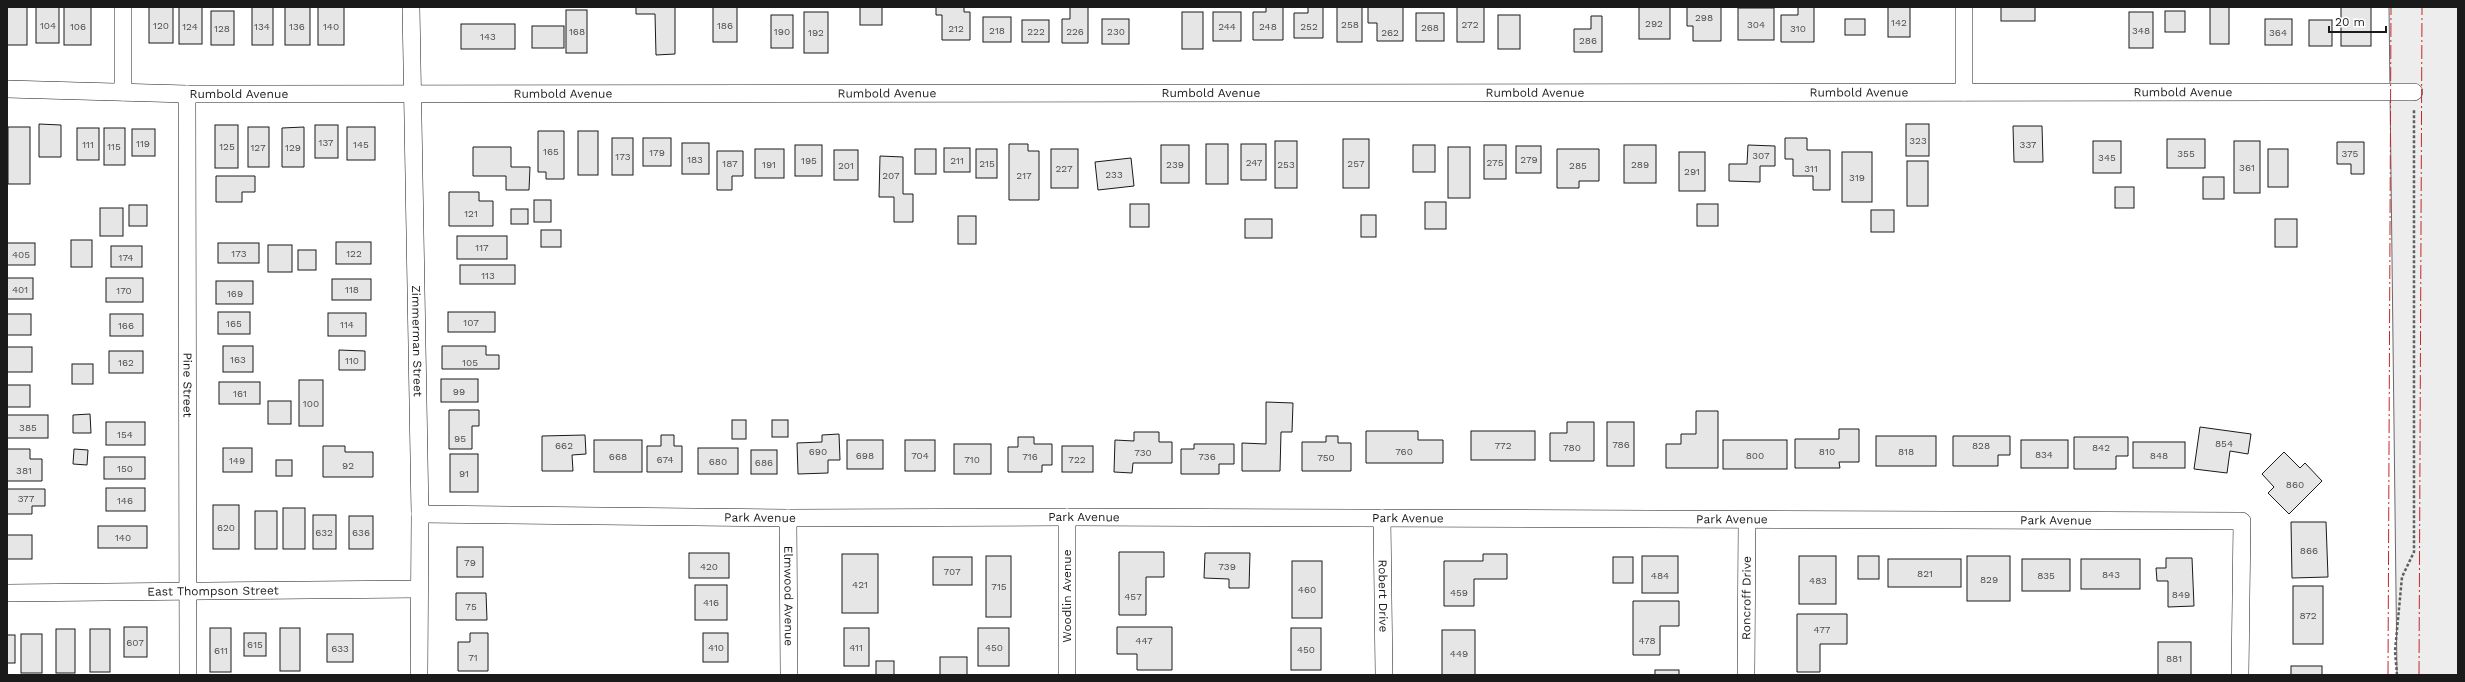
<svg xmlns="http://www.w3.org/2000/svg" width="2465" height="682" viewBox="0 0 2465 682" font-family="'Work Sans',sans-serif">
	<style>
		.green { fill: #ededed; stroke: #6a6a6a }
		.building { fill: #e6e6e6; stroke: #1a1a1a }
		.lines { fill: none; stroke-linecap: round; stroke-linejoin: round }
		.minor-casing { stroke: #1a1a1a; stroke-width: 18 }
		.path { stroke: #5f5f5f; stroke-width: 2.5; stroke-dasharray: 3 2; stroke-linecap: butt }
		.minor { stroke: #fff; stroke-width: 17 }
		.power { stroke: #c62828; stroke-width: 1; stroke-dasharray: 14 3 2 3; stroke-linecap: butt }
		.labels { text-anchor: middle; stroke-width: 3; stroke-linejoin: round; paint-order: stroke }
		.number-label { font-size: 10px; fill: #4d4d4d }
		.street-label { font-size: 12px; fill: #1a1a1a; stroke: #fff }
	</style>
	<rect width="100%" height="100%" fill="#fff"/>
	<!-- green -->
	<polygon class="green" points="2389,7 2458,7 2458,675 2397,675"/>
	<!-- building -->
	<g class="building">
		<rect x="7" y="7" width="20" height="38"/>
		<rect x="36" y="7" width="23" height="36"/>
		<rect x="64" y="7" width="27" height="38"/>
		<rect x="149" y="7" width="24" height="36"/>
		<rect x="179" y="7" width="23" height="37"/>
		<rect x="252" y="7" width="21" height="38"/>
		<rect x="285" y="7" width="25" height="38"/>
		<rect x="318" y="7" width="26" height="38"/>
		<polygon points="636,7 675,7 675,54 656,55 655,14 636,14"/>
		<rect x="713" y="7" width="24" height="35"/>
		<rect x="860" y="7" width="22" height="18"/>
		<polygon points="936,7 964,7 964,12 970,12 970,40 942,40 942,15 936,15"/>
		<polygon points="1070,7 1088,7 1088,43 1062,43 1062,19 1070,19"/>
		<polygon points="1266,7 1283,7 1283,40 1253,40 1253,12 1266,12"/>
		<polygon points="1308,7 1323,7 1323,38 1294,38 1294,13 1308,13"/>
		<rect x="1337" y="7" width="25" height="35"/>
		<polygon points="1368,7 1403,7 1403,41 1377,41 1377,23 1368,23"/>
		<rect x="1457" y="7" width="27" height="35"/>
		<rect x="1639" y="7" width="31" height="32"/>
		<polygon points="1687,7 1721,7 1721,41 1693,41 1693,26 1687,26"/>
		<polygon points="1798,7 1814,7 1814,42 1781,42 1781,15 1798,15"/>
		<rect x="1888" y="7" width="22" height="30"/>
		<rect x="2001" y="7" width="34" height="14"/>
		<rect x="2210" y="7" width="19" height="37"/>
		<rect x="2341" y="7" width="30" height="39"/>
		<rect x="1738" y="8" width="36" height="32"/>
		<rect x="566" y="10" width="21" height="43"/>
		<rect x="211" y="11" width="23" height="34"/>
		<rect x="2165" y="11" width="20" height="21"/>
		<rect x="804" y="12" width="24" height="41"/>
		<rect x="1182" y="12" width="21" height="37"/>
		<rect x="1213" y="12" width="28" height="29"/>
		<rect x="2129" y="12" width="24" height="36"/>
		<rect x="1416" y="13" width="28" height="28"/>
		<rect x="771" y="15" width="22" height="33"/>
		<rect x="1498" y="15" width="22" height="34"/>
		<polygon points="1591,16 1602,16 1602,52 1574,52 1574,29 1591,29"/>
		<rect x="983" y="17" width="28" height="25"/>
		<rect x="1102" y="19" width="27" height="25"/>
		<rect x="1845" y="19" width="20" height="16"/>
		<rect x="2265" y="19" width="27" height="26"/>
		<rect x="1022" y="20" width="27" height="22"/>
		<rect x="2309" y="20" width="23" height="26"/>
		<rect x="461" y="24" width="54" height="25"/>
		<rect x="532" y="26" width="32" height="22"/>
		<polygon points="39,124 61,125 61,157 39,157"/>
		<rect x="1906" y="124" width="23" height="32"/>
		<rect x="215" y="125" width="23" height="43"/>
		<rect x="315" y="125" width="23" height="33"/>
		<polygon points="2013,126 2042,126 2043,162 2014,162"/>
		<rect x="8" y="127" width="22" height="57"/>
		<rect x="248" y="127" width="21" height="40"/>
		<polygon points="304,127 304,167 282,167 282,128"/>
		<rect x="347" y="127" width="28" height="33"/>
		<rect x="77" y="128" width="22" height="32"/>
		<rect x="104" y="128" width="21" height="37"/>
		<rect x="132" y="129" width="23" height="27"/>
		<polygon points="538,131 564,131 564,179 546,179 546,172 538,172"/>
		<rect x="578" y="131" width="20" height="44"/>
		<rect x="612" y="138" width="21" height="37"/>
		<rect x="643" y="138" width="28" height="28"/>
		<polygon points="1785,138 1807,138 1807,150 1830,150 1830,190 1813,190 1813,176 1793,176 1793,159 1785,159"/>
		<rect x="1343" y="139" width="26" height="49"/>
		<rect x="2167" y="139" width="38" height="29"/>
		<rect x="1275" y="141" width="22" height="47"/>
		<rect x="2093" y="141" width="28" height="32"/>
		<rect x="2234" y="141" width="26" height="52"/>
		<polygon points="2337,142 2364,142 2364,174 2351,174 2351,164 2337,164"/>
		<rect x="682" y="143" width="27" height="31"/>
		<polygon points="1009,144 1028,144 1028,151 1039,151 1039,200 1009,200"/>
		<rect x="1206" y="144" width="22" height="40"/>
		<rect x="1241" y="144" width="25" height="36"/>
		<rect x="795" y="145" width="27" height="31"/>
		<rect x="1161" y="145" width="28" height="38"/>
		<rect x="1413" y="145" width="22" height="27"/>
		<rect x="1484" y="145" width="22" height="34"/>
		<rect x="1624" y="145" width="32" height="38"/>
		<polygon points="1748,145 1775,146 1775,166 1760,166 1760,182 1729,181 1729,164 1747,164"/>
		<rect x="1516" y="146" width="25" height="27"/>
		<polygon points="473,147 511,147 511,167 530,167 529,190 506,190 506,176 473,176"/>
		<rect x="1448" y="147" width="22" height="51"/>
		<rect x="944" y="148" width="26" height="24"/>
		<rect x="755" y="149" width="29" height="29"/>
		<rect x="915" y="149" width="21" height="25"/>
		<rect x="976" y="149" width="21" height="29"/>
		<rect x="1051" y="149" width="27" height="39"/>
		<polygon points="1557,149 1599,149 1599,181 1579,181 1579,188 1557,188"/>
		<rect x="2268" y="149" width="20" height="38"/>
		<rect x="834" y="150" width="24" height="30"/>
		<polygon points="717,151 743,151 743,176 732,176 732,190 717,190"/>
		<rect x="1679" y="152" width="26" height="39"/>
		<rect x="1842" y="152" width="30" height="50"/>
		<polygon points="880,156 903,157 903,194 913,194 913,222 894,222 894,197 879,197"/>
		<polygon points="1131,158 1134,186 1098,190 1095,162"/>
		<rect x="1907" y="161" width="21" height="45"/>
		<polygon points="216,176 255,176 255,192 242,192 242,202 216,202"/>
		<rect x="2203" y="177" width="21" height="22"/>
		<rect x="2115" y="187" width="19" height="21"/>
		<polygon points="449,192 479,192 479,201 493,201 493,226 449,226"/>
		<rect x="534" y="200" width="17" height="22"/>
		<rect x="1425" y="202" width="21" height="27"/>
		<rect x="1130" y="204" width="19" height="23"/>
		<rect x="1697" y="204" width="21" height="22"/>
		<rect x="129" y="205" width="18" height="21"/>
		<rect x="100" y="208" width="23" height="28"/>
		<rect x="511" y="209" width="17" height="15"/>
		<rect x="1871" y="210" width="23" height="22"/>
		<rect x="1361" y="215" width="15" height="22"/>
		<rect x="958" y="216" width="18" height="28"/>
		<rect x="1245" y="219" width="27" height="19"/>
		<rect x="2275" y="219" width="22" height="28"/>
		<rect x="541" y="230" width="20" height="17"/>
		<rect x="457" y="236" width="50" height="23"/>
		<rect x="71" y="240" width="21" height="27"/>
		<rect x="336" y="242" width="35" height="22"/>
		<rect x="7" y="243" width="28" height="22"/>
		<rect x="218" y="243" width="41" height="20"/>
		<rect x="268" y="245" width="24" height="27"/>
		<rect x="111" y="246" width="31" height="21"/>
		<rect x="298" y="250" width="18" height="20"/>
		<rect x="460" y="265" width="55" height="19"/>
		<rect x="7" y="278" width="26" height="21"/>
		<rect x="106" y="278" width="37" height="24"/>
		<rect x="332" y="279" width="39" height="21"/>
		<rect x="216" y="281" width="37" height="23"/>
		<rect x="218" y="312" width="32" height="22"/>
		<rect x="448" y="312" width="47" height="20"/>
		<rect x="328" y="313" width="38" height="23"/>
		<rect x="7" y="314" width="24" height="21"/>
		<rect x="110" y="314" width="33" height="22"/>
		<rect x="223" y="346" width="30" height="26"/>
		<polygon points="442,346 486,346 486,355 499,355 499,369 442,369"/>
		<rect x="7" y="347" width="25" height="25"/>
		<polygon points="339,350 365,351 365,370 339,370"/>
		<rect x="109" y="351" width="34" height="22"/>
		<rect x="72" y="364" width="21" height="20"/>
		<rect x="441" y="379" width="37" height="23"/>
		<rect x="299" y="380" width="24" height="46"/>
		<rect x="219" y="382" width="41" height="22"/>
		<rect x="7" y="385" width="23" height="22"/>
		<rect x="268" y="401" width="23" height="23"/>
		<polygon points="1266,402 1293,403 1292,432 1281,432 1280,471 1242,471 1242,443 1266,444"/>
		<polygon points="449,410 479,410 479,426 472,426 472,449 449,449"/>
		<polygon points="1696,411 1718,411 1718,468 1666,468 1666,444 1681,444 1681,434 1696,434"/>
		<polygon points="90,414 91,433 73,433 73,415"/>
		<rect x="7" y="415" width="41" height="23"/>
		<rect x="732" y="420" width="14" height="19"/>
		<rect x="772" y="420" width="16" height="17"/>
		<rect x="106" y="422" width="39" height="23"/>
		<polygon points="1567,422 1594,422 1594,461 1550,461 1550,433 1567,433"/>
		<rect x="1607" y="422" width="27" height="44"/>
		<polygon points="2200,427 2251,434 2248,454 2230,451 2227,473 2194,469"/>
		<polygon points="1839,429 1859,429 1859,462 1839,462 1840,468 1795,468 1795,439 1839,439"/>
		<polygon points="1366,431 1418,431 1418,440 1443,440 1443,463 1366,463"/>
		<rect x="1471" y="431" width="64" height="29"/>
		<polygon points="1134,432 1159,432 1159,442 1172,442 1172,463 1133,463 1132,473 1114,472 1115,440 1134,441"/>
		<polygon points="839,434 840,460 828,460 828,473 798,474 797,443 822,442 822,435"/>
		<polygon points="585,435 586,454 572,455 573,471 542,471 542,436"/>
		<polygon points="661,435 674,435 674,446 682,446 682,472 647,472 647,446 661,446"/>
		<polygon points="1326,436 1338,436 1338,443 1351,443 1351,471 1302,471 1302,442 1326,442"/>
		<rect x="1876" y="436" width="60" height="30"/>
		<polygon points="1953,436 2010,436 2010,455 1998,455 1998,466 1953,466"/>
		<polygon points="1018,437 1034,437 1034,444 1052,444 1052,465 1042,465 1042,472 1008,472 1008,447 1018,447"/>
		<polygon points="2074,437 2128,437 2128,456 2116,456 2116,469 2074,469"/>
		<rect x="594" y="440" width="48" height="32"/>
		<rect x="847" y="440" width="36" height="29"/>
		<rect x="905" y="440" width="30" height="31"/>
		<rect x="1723" y="440" width="64" height="29"/>
		<rect x="2021" y="440" width="47" height="28"/>
		<rect x="2133" y="442" width="52" height="26"/>
		<rect x="954" y="444" width="37" height="30"/>
		<polygon points="1194,444 1234,444 1234,464 1219,464 1219,474 1181,474 1181,449 1194,449"/>
		<polygon points="323,446 345,446 345,452 373,452 373,477 323,477"/>
		<rect x="1062" y="446" width="31" height="26"/>
		<rect x="223" y="448" width="29" height="24"/>
		<rect x="698" y="448" width="40" height="26"/>
		<polygon points="7,449 30,449 30,459 42,459 42,481 7,481"/>
		<polygon points="74,449 88,450 87,465 73,464"/>
		<rect x="751" y="450" width="26" height="24"/>
		<polygon points="2284,452 2300,468 2305,463 2322,481 2289,514 2268,493 2274,487 2262,474"/>
		<rect x="450" y="454" width="28" height="38"/>
		<rect x="104" y="457" width="41" height="22"/>
		<rect x="276" y="460" width="16" height="16"/>
		<rect x="106" y="488" width="39" height="23"/>
		<polygon points="7,489 45,489 45,506 32,506 32,514 7,514"/>
		<rect x="213" y="505" width="26" height="44"/>
		<rect x="283" y="508" width="22" height="41"/>
		<rect x="255" y="511" width="22" height="38"/>
		<rect x="313" y="515" width="23" height="34"/>
		<rect x="349" y="516" width="24" height="33"/>
		<polygon points="2291,522 2326,522 2328,577 2292,578"/>
		<rect x="98" y="526" width="49" height="22"/>
		<rect x="7" y="535" width="25" height="24"/>
		<rect x="457" y="547" width="26" height="30"/>
		<polygon points="1119,552 1164,552 1164,577 1146,577 1146,615 1119,615"/>
		<rect x="689" y="553" width="40" height="25"/>
		<polygon points="1205,553 1250,553 1249,588 1229,588 1229,579 1204,578"/>
		<rect x="842" y="554" width="36" height="59"/>
		<polygon points="1483,554 1507,554 1507,579 1474,579 1474,606 1444,606 1444,561 1483,561"/>
		<rect x="986" y="556" width="25" height="61"/>
		<rect x="1642" y="556" width="36" height="37"/>
		<rect x="1799" y="556" width="37" height="48"/>
		<rect x="1858" y="556" width="21" height="23"/>
		<rect x="1967" y="556" width="43" height="45"/>
		<rect x="933" y="557" width="39" height="28"/>
		<rect x="1613" y="557" width="20" height="26"/>
		<polygon points="2166,558 2192,558 2194,606 2168,607 2168,581 2157,581 2156,568 2166,568"/>
		<rect x="1888" y="559" width="73" height="28"/>
		<rect x="2022" y="559" width="48" height="32"/>
		<rect x="2081" y="559" width="59" height="30"/>
		<rect x="1292" y="561" width="30" height="57"/>
		<rect x="695" y="585" width="32" height="35"/>
		<rect x="2293" y="586" width="30" height="58"/>
		<polygon points="456,593 486,593 487,620 456,620"/>
		<polygon points="1633,601 1679,601 1679,626 1660,626 1660,655 1633,655"/>
		<polygon points="1797,614 1847,614 1847,644 1820,644 1820,672 1797,672"/>
		<rect x="124" y="627" width="23" height="30"/>
		<polygon points="1117,627 1172,627 1172,670 1137,670 1137,654 1117,654"/>
		<rect x="210" y="628" width="21" height="44"/>
		<rect x="280" y="628" width="20" height="43"/>
		<rect x="844" y="628" width="25" height="38"/>
		<rect x="978" y="628" width="31" height="38"/>
		<rect x="1291" y="628" width="30" height="42"/>
		<rect x="56" y="629" width="19" height="44"/>
		<rect x="90" y="629" width="20" height="43"/>
		<rect x="1442" y="630" width="33" height="45"/>
		<rect x="244" y="633" width="22" height="23"/>
		<polygon points="470,633 488,633 488,671 458,671 458,642 470,642"/>
		<rect x="703" y="633" width="25" height="29"/>
		<rect x="21" y="634" width="21" height="39"/>
		<rect x="327" y="634" width="26" height="28"/>
		<rect x="7" y="635" width="8" height="28"/>
		<rect x="2158" y="642" width="33" height="33"/>
		<rect x="940" y="657" width="27" height="18"/>
		<rect x="876" y="661" width="18" height="14"/>
		<rect x="2291" y="666" width="31" height="9"/>
		<rect x="1655" y="670" width="24" height="5"/>
	</g>
	<g class="lines">
		<!-- minor casing -->
		<g class="minor-casing">
			<g id="minor">
				<polyline points="123,7 123,92"/>
				<path id="s1" d="M411,7L420,514L419,675"/>
				<path id="s2" d="M7,89L187,94L2414,92"/>
				<polyline points="1964,92 1964,7"/>
				<path id="s3" d="M187,94L188,675"/>
				<path id="s4" d="M420,514L788,518L1067,517L2242,521L2240,675"/>
				<polyline points="1067,517 1067,675"/>
				<path id="s5" d="M788,518L789,675"/>
				<path id="s6" d="M1382,518L1384,675"/>
				<path id="s7" d="M7,593L419,589"/>
				<path id="s8" d="M1746,675L1747,520"/>
			</g>
		</g>
		<!-- path -->
		<polyline class="path" points="2397,675 2395,651 2402,577 2414,552 2414,109"/>
		<!-- minor -->
		<use href="#minor" class="minor"/>
		<!-- power -->
		<g class="power">
			<polyline points="2388,675 2391,7"/>
			<polyline points="2419,675 2422,7"/>
		</g>
	</g>
	<g class="labels">
		<!-- number labels -->
		<g class="number-label">
			<text x="1704" y="21">298</text>
			<text x="1899" y="26">142</text>
			<text x="1654" y="27">292</text>
			<text x="1350" y="28">258</text>
			<text x="1470" y="28">272</text>
			<text x="1756" y="28">304</text>
			<text x="48" y="29">104</text>
			<text x="161" y="29">120</text>
			<text x="725" y="29">186</text>
			<text x="78" y="30">106</text>
			<text x="190" y="30">124</text>
			<text x="262" y="30">134</text>
			<text x="297" y="30">136</text>
			<text x="331" y="30">140</text>
			<text x="1227" y="30">244</text>
			<text x="1268" y="30">248</text>
			<text x="1309" y="30">252</text>
			<text x="1430" y="31">268</text>
			<text x="222" y="32">128</text>
			<text x="956" y="32">212</text>
			<text x="1798" y="32">310</text>
			<text x="997" y="34">218</text>
			<text x="2141" y="34">348</text>
			<text x="577" y="35">168</text>
			<text x="782" y="35">190</text>
			<text x="1036" y="35">222</text>
			<text x="1075" y="35">226</text>
			<text x="1116" y="35">230</text>
			<text x="816" y="36">192</text>
			<text x="1390" y="36">262</text>
			<text x="2278" y="36">364</text>
			<text x="488" y="40">143</text>
			<text x="1588" y="44">286</text>
			<text x="1918" y="144">323</text>
			<text x="326" y="146">137</text>
			<text x="143" y="147">119</text>
			<text x="88" y="148">111</text>
			<text x="361" y="148">145</text>
			<text x="2028" y="148">337</text>
			<text x="114" y="150">115</text>
			<text x="227" y="150">125</text>
			<text x="258" y="151">127</text>
			<text x="293" y="151">129</text>
			<text x="551" y="155">165</text>
			<text x="657" y="156">179</text>
			<text x="2186" y="157">355</text>
			<text x="2350" y="157">375</text>
			<text x="1761" y="159">307</text>
			<text x="623" y="160">173</text>
			<text x="2107" y="161">345</text>
			<text x="695" y="163">183</text>
			<text x="1529" y="163">279</text>
			<text x="809" y="164">195</text>
			<text x="957" y="164">211</text>
			<text x="1254" y="166">247</text>
			<text x="1495" y="166">275</text>
			<text x="730" y="167">187</text>
			<text x="987" y="167">215</text>
			<text x="1356" y="167">257</text>
			<text x="769" y="168">191</text>
			<text x="1175" y="168">239</text>
			<text x="1286" y="168">253</text>
			<text x="1640" y="168">289</text>
			<text x="846" y="169">201</text>
			<text x="1578" y="169">285</text>
			<text x="2247" y="171">361</text>
			<text x="1064" y="172">227</text>
			<text x="1811" y="172">311</text>
			<text x="1692" y="175">291</text>
			<text x="1114" y="178">233</text>
			<text x="891" y="179">207</text>
			<text x="1024" y="179">217</text>
			<text x="1857" y="181">319</text>
			<text x="471" y="217">121</text>
			<text x="482" y="251">117</text>
			<text x="239" y="257">173</text>
			<text x="354" y="257">122</text>
			<text x="21" y="258">405</text>
			<text x="126" y="261">174</text>
			<text x="488" y="279">113</text>
			<text x="20" y="293">401</text>
			<text x="352" y="293">118</text>
			<text x="124" y="294">170</text>
			<text x="235" y="297">169</text>
			<text x="471" y="326">107</text>
			<text x="234" y="327">165</text>
			<text x="347" y="328">114</text>
			<text x="126" y="329">166</text>
			<text x="238" y="363">163</text>
			<text x="352" y="364">110</text>
			<text x="126" y="366">162</text>
			<text x="470" y="366">105</text>
			<text x="459" y="395">99</text>
			<text x="240" y="397">161</text>
			<text x="311" y="407">100</text>
			<text x="28" y="431">385</text>
			<text x="125" y="438">154</text>
			<text x="460" y="442">95</text>
			<text x="2224" y="447">854</text>
			<text x="1621" y="448">786</text>
			<text x="564" y="449">662</text>
			<text x="1503" y="449">772</text>
			<text x="1981" y="449">828</text>
			<text x="1572" y="451">780</text>
			<text x="2101" y="451">842</text>
			<text x="818" y="455">690</text>
			<text x="1404" y="455">760</text>
			<text x="1827" y="455">810</text>
			<text x="1906" y="455">818</text>
			<text x="1143" y="456">730</text>
			<text x="2044" y="458">834</text>
			<text x="865" y="459">698</text>
			<text x="920" y="459">704</text>
			<text x="1755" y="459">800</text>
			<text x="2159" y="459">848</text>
			<text x="618" y="460">668</text>
			<text x="1030" y="460">716</text>
			<text x="1207" y="460">736</text>
			<text x="1326" y="461">750</text>
			<text x="665" y="463">674</text>
			<text x="972" y="463">710</text>
			<text x="1077" y="463">722</text>
			<text x="237" y="464">149</text>
			<text x="718" y="465">680</text>
			<text x="764" y="466">686</text>
			<text x="348" y="469">92</text>
			<text x="125" y="472">150</text>
			<text x="24" y="474">381</text>
			<text x="464" y="477">91</text>
			<text x="2295" y="488">860</text>
			<text x="26" y="502">377</text>
			<text x="125" y="504">146</text>
			<text x="226" y="531">620</text>
			<text x="324" y="536">632</text>
			<text x="361" y="536">636</text>
			<text x="123" y="541">140</text>
			<text x="2309" y="554">866</text>
			<text x="470" y="566">79</text>
			<text x="709" y="570">420</text>
			<text x="1227" y="570">739</text>
			<text x="952" y="575">707</text>
			<text x="1925" y="577">821</text>
			<text x="2111" y="578">843</text>
			<text x="1660" y="579">484</text>
			<text x="2046" y="579">835</text>
			<text x="1989" y="583">829</text>
			<text x="1818" y="584">483</text>
			<text x="860" y="588">421</text>
			<text x="999" y="590">715</text>
			<text x="1307" y="593">460</text>
			<text x="1459" y="596">459</text>
			<text x="2181" y="598">849</text>
			<text x="1133" y="600">457</text>
			<text x="711" y="606">416</text>
			<text x="471" y="610">75</text>
			<text x="2308" y="619">872</text>
			<text x="1822" y="633">477</text>
			<text x="1144" y="644">447</text>
			<text x="1647" y="644">478</text>
			<text x="135" y="646">607</text>
			<text x="255" y="648">615</text>
			<text x="716" y="651">410</text>
			<text x="856" y="651">411</text>
			<text x="994" y="651">450</text>
			<text x="340" y="652">633</text>
			<text x="1306" y="653">450</text>
			<text x="221" y="654">611</text>
			<text x="1459" y="657">449</text>
			<text x="473" y="661">71</text>
			<text x="2174" y="662">881</text>
		</g>
		<!-- street labels -->
		<g class="street-label">
			<text dy="4" stroke="none"><textPath href="#s2" startOffset="1204">Rumbold Avenue</textPath></text>
			<text dy="4" stroke="none"><textPath href="#s2" startOffset="1528">Rumbold Avenue</textPath></text>
			<text dy="4" stroke="none"><textPath href="#s2" startOffset="1852">Rumbold Avenue</textPath></text>
			<text dy="4" stroke="none"><textPath href="#s2" startOffset="2176">Rumbold Avenue</textPath></text>
			<text dy="4" stroke="none"><textPath href="#s2" startOffset="556">Rumbold Avenue</textPath></text>
			<text dy="4" stroke="none"><textPath href="#s2" startOffset="880">Rumbold Avenue</textPath></text>
			<text dy="4" stroke="none"><textPath href="#s2" startOffset="232">Rumbold Avenue</textPath></text>
			<text dy="4" stroke="none"><textPath href="#s1" startOffset="334">Zimmerman Street</textPath></text>
			<text dy="4" stroke="none"><textPath href="#s3" startOffset="291">Pine Street</textPath></text>
			<text dy="4" stroke="none"><textPath href="#s4" startOffset="664">Park Avenue</textPath></text>
			<text dy="4" stroke="none"><textPath href="#s4" startOffset="340">Park Avenue</textPath></text>
			<text dy="4" stroke="none"><textPath href="#s4" startOffset="988">Park Avenue</textPath></text>
			<text dy="4" stroke="none"><textPath href="#s4" startOffset="1312">Park Avenue</textPath></text>
			<text dy="4" stroke="none"><textPath href="#s4" startOffset="1636">Park Avenue</textPath></text>
			<text dy="4" stroke="none"><textPath href="#s7" startOffset="206">East Thompson Street</textPath></text>
			<text dy="4" stroke="none"><textPath href="#s5" startOffset="78">Elmwood Avenue</textPath></text>
			<text transform="translate(1067 596) rotate(-90)" y="4">Woodlin Avenue</text>
			<text dy="4" stroke="none"><textPath href="#s6" startOffset="78">Robert Drive</textPath></text>
			<text dy="4" stroke="none"><textPath href="#s8" startOffset="77">Roncroff Drive</textPath></text>
		</g>
	</g>
	<!-- border -->
	<rect width="2465" height="682" fill="none" stroke="#1a1a1a" stroke-width="16"/>
	<!-- scale -->
	<path d="M2329 26v6h57v-6" fill="none" stroke="#1a1a1a" stroke-width="2"/>
	<text x="2335" y="26" font-size="12" fill="#1a1a1a" stroke="#ffffff" stroke-width="3" paint-order="stroke">20 m</text>
</svg>
